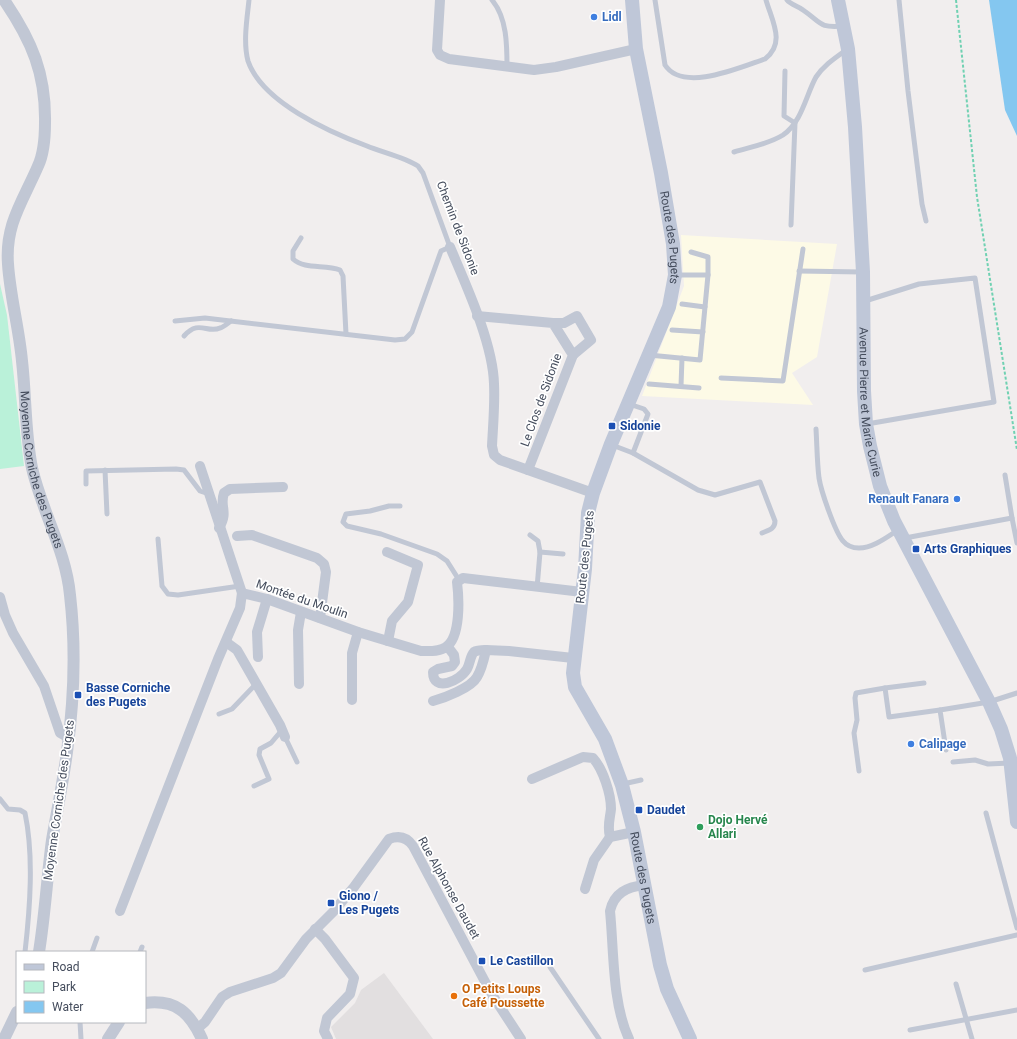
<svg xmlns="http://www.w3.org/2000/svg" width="1017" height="1039" viewBox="0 0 1017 1039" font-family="Roboto,sans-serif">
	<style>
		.commercial { fill: #fdfae6 }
		.education { fill: #e2dfe0 }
		.green { fill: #baf1d9 }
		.water { fill: #84c7f0 }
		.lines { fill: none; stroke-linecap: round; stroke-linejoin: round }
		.path { stroke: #70d1b2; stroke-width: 2; stroke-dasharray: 3 2; stroke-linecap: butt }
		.service { stroke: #c1c7d4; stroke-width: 5 }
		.minor { stroke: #c1c7d4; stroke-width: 10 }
		.tertiary { stroke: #c1c7d4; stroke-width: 12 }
		.secondary { stroke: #bfc7d8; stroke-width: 14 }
		.shop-dot { fill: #3f7fe0; stroke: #fff; stroke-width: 1.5 }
		.transit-dot { fill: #1a4fb4; stroke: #fff; stroke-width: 1.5 }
		.leisure-dot { fill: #2e9e5b; stroke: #fff; stroke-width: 1.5 }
		.food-dot { fill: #e8710a; stroke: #fff; stroke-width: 1.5 }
		.labels { text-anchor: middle; stroke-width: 3.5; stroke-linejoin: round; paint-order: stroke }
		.shop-label { font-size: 12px; font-weight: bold; fill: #366cbe; stroke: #fff; text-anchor: start }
		.street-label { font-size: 12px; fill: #454d5d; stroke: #fff }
		.transit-label { font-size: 12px; font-weight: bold; fill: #164399; stroke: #fff; text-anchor: start }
		.leisure-label { font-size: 12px; font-weight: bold; fill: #27864d; stroke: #fff; text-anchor: start }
		.food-label { font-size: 12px; font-weight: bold; fill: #c56008; stroke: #fff; text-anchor: start }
	</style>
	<rect width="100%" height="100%" fill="#f1eeee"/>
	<!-- commercial -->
	<polygon class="commercial" points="681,235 837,244 817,357 792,373 813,405 642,396 684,286"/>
	<!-- education -->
	<polygon class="education" points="384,973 433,1039 336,1039 331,1027 355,1003 361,990"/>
	<!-- green -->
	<polygon class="green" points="0,284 7,315 24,466 0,469"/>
	<!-- water -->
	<polygon class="water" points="989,0 1017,0 1017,136 1005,110"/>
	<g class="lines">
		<!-- path -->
		<polyline class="path" points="956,0 977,197 1017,450"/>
		<!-- service -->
		<g class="service">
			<path d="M492,0C507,18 507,45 507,67"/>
			<path d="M655,0L665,65C683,93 741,67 765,59C786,43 772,21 766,0"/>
			<path d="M787,0C791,5 798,6 803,10C822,23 818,28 843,26"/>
			<polyline points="899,0 908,91 922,204 926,221"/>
			<polyline points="785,71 784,116 795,123 791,225"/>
			<path d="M734,152C750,147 769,144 783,135C802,122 806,95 816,77C824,65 835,58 846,50"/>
			<path d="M301,238L293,251V259C305,270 325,264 340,270L343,276L346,334"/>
			<polyline points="691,252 708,257 708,275"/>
			<polyline points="799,271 862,272"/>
			<polyline points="865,301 919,284 975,278 994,402 867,424"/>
			<polyline points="682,304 705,307"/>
			<path d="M175,321L205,318L395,340L405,339L412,332L441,251L450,247L423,173L418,166C405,157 381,152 367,146C329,132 262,102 248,61C243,42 247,19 249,0"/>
			<polyline points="672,330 703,332"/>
			<path d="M184,336C199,319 207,334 220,328C224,327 228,323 231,321"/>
			<polyline points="649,355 700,360 708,275 676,275"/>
			<polyline points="721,378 783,381 803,249"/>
			<polyline points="649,384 699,388"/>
			<polyline points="681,386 682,358"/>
			<path d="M816,429C817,445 817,462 819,478C821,491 835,532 843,541C847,546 853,548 859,548C873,548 887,537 898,530"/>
			<polyline points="612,445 633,453 648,414 644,409 629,404"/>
			<path d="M633,453L698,490L715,495L760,482L775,521C775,529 769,530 762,533"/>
			<polyline points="105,470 107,514"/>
			<polyline points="1005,475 1012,518"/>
			<polyline points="86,484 86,471 176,469 184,470 200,491 209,494"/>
			<polyline points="400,506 389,506 370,511 346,514 343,522 347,526 381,534 437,554 447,561 459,580"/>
			<polyline points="530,535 538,541 540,552"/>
			<polyline points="905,538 1012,518 1017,543"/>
			<polyline points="158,539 162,586 168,594 178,595 240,586"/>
			<polyline points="537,588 540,552 563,554"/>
			<polyline points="924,683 885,688 889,717 940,710"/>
			<polyline points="219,714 232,709 256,684"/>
			<polyline points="285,737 297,762"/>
			<polyline points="946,750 940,710 989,702 1017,693"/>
			<polyline points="953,762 975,760 988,764 1010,763"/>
			<polyline points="859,771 854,733 857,720 855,698 856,693 885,688"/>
			<polyline points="623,784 641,780"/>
			<polyline points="254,786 269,779 259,755 260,749 271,743 282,730"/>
			<path d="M0,799L8,809L20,810L25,813C34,856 30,908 25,952"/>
			<polyline points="986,813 1017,928"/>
			<polyline points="92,952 97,938"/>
			<polyline points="140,952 142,947"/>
			<polyline points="550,967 599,1039"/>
			<polyline points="865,970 1017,935"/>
			<polyline points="956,984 972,1039"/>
			<polyline points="80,1022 81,1039"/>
			<polyline points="910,1030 1017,1010"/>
		</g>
		<!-- minor -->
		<g class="minor">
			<polyline points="440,0 437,50 440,55 449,59 534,70 556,67 636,49"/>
			<path d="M450,247C466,285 493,343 494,384C495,405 493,425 492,446L494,455L500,460L593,493"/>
			<polyline points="477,316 553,323 573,355 528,470"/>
			<polyline points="553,323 564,323 577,316 591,340 573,355"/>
			<polyline points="200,466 242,593"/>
			<path d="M219,528C229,511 219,507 224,493L230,489L283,487"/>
			<polyline points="237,536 252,535 317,558 324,564 326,572 320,618"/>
			<polyline points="387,552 418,565 408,602 392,621 388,641"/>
			<polyline points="0,597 5,615 13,633 44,686 60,733 69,738"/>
			<polyline points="226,642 237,650 280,725 285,737"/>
			<path d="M448,647L454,655L455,662L452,666L438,669L433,672C433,693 460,681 467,669C470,664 470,656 474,652C477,650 482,650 486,650"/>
			<polyline points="258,657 257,632 267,599"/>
			<polyline points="299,684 298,630 301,612"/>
			<polyline points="352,700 352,653 358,632"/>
			<path d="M433,701C444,698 471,688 477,677C482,669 484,659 486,650L509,651L573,658"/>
			<path d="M532,779L583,757L593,758C603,769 611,794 611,809C610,819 607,826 610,837"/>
			<polyline points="585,889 594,860 610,837 634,832"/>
			<path d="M120,911L218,659L240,608L242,593L267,599L358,632L421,651C429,651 439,652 446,647C461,637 459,598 457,582L463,578L582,592"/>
			<polyline points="315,929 325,939 354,978 350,994 327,1018 324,1031 328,1039"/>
			<path d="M197,1029L205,1022L222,997L230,992L273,978L281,973L306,939L333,912L354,887L389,839C399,835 407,837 413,846L491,993L521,1039"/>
			<path d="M629,1039C612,1003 614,951 610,911C614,893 627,887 644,885"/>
		</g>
		<!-- tertiary -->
		<g class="tertiary">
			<path id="s1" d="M4,0C32,41 46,74 45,123C45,138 44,153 38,166C23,201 5,224 8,264C10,296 19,328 22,361C26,396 25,434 32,468C42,512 66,551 70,595C76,647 74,701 67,752C63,782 57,811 52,840C47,877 45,915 39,952"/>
			<path d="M145,1003C176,999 190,1013 202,1039"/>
			<polyline points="4,1039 17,1012"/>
			<polyline points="108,1039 119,1022"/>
		</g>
		<!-- secondary -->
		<g class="secondary">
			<path id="s2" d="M632,0L636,49L661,173L673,244L675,275L669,307L611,444L593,493L588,513L585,569L573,673L575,687L605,739L622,785L634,832L660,965L667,989L690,1039"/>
			<path id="s3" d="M838,0L848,49L855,127L863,272L864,391L866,424L870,446L880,486L894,521L989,702L1001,729L1010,758L1017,822"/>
		</g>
	</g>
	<!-- markers -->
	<g class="shop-dot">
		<circle cx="594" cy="17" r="4"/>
		<circle cx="957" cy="499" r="4"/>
		<circle cx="911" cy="744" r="4"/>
	</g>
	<g class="transit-dot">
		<rect x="608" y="422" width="8" height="8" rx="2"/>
		<rect x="912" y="545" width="8" height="8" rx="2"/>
		<rect x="74" y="691" width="8" height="8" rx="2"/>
		<rect x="635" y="806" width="8" height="8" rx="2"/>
		<rect x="327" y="899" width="8" height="8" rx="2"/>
		<rect x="478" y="957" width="8" height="8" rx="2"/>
	</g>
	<circle class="leisure-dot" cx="700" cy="827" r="4"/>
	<circle class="food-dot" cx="454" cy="996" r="4"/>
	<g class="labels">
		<!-- shop labels -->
		<g class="shop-label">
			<text x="602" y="21">Lidl</text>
			<text x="949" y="503" text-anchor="end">Renault Fanara</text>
			<text x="919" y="748">Calipage</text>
		</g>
		<!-- street labels -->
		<g class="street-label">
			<text transform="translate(458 228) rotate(69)" y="4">Chemin de Sidonie</text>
			<text dy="4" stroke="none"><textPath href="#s2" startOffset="241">Route des Pugets</textPath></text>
			<text transform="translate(541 400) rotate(-70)" y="4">Le Clos de Sidonie</text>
			<text dy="4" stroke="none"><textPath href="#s3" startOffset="404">Avenue Pierre et Marie Curie</textPath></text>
			<text dy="4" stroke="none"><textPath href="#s1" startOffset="489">Moyenne Corniche des Pugets</textPath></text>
			<text transform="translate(585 557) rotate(-84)" y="4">Route des Pugets</text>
			<text transform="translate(302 599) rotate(19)" y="4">Montée du Moulin</text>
			<text transform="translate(59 800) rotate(-82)" y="4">Moyenne Corniche des Pugets</text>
			<text dy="4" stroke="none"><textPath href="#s2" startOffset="912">Route des Pugets</textPath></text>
			<text transform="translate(449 888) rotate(61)" y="4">Rue Alphonse Daudet</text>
		</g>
		<!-- transit labels -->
		<g class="transit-label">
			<text x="620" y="430">Sidonie</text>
			<text x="924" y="553">Arts Graphiques</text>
			<text x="86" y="692">Basse Corniche<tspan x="86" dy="14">des Pugets</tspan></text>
			<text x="647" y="814">Daudet</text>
			<text x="339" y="900">Giono /<tspan x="339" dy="14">Les Pugets</tspan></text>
			<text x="490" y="965">Le Castillon</text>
		</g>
		<!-- leisure labels -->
		<g class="leisure-label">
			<text x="708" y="824">Dojo Hervé<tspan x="708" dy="14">Allari</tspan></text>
		</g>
		<!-- food labels -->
		<g class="food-label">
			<text x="462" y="993">O Petits Loups<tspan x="462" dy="14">Café Poussette</tspan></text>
		</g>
	</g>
	<!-- legend -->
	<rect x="16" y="951" width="130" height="72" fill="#ffffff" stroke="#b5b8be"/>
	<rect x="24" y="964" width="20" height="6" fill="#bfc7d8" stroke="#b5b8be"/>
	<text x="52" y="971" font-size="12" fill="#454d5d">Road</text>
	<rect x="24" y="981" width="20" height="12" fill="#baf1d9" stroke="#b5b8be"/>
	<text x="52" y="991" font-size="12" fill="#454d5d">Park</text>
	<rect x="24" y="1001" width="20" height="12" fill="#84c7f0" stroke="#b5b8be"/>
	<text x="52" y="1011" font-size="12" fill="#454d5d">Water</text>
</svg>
